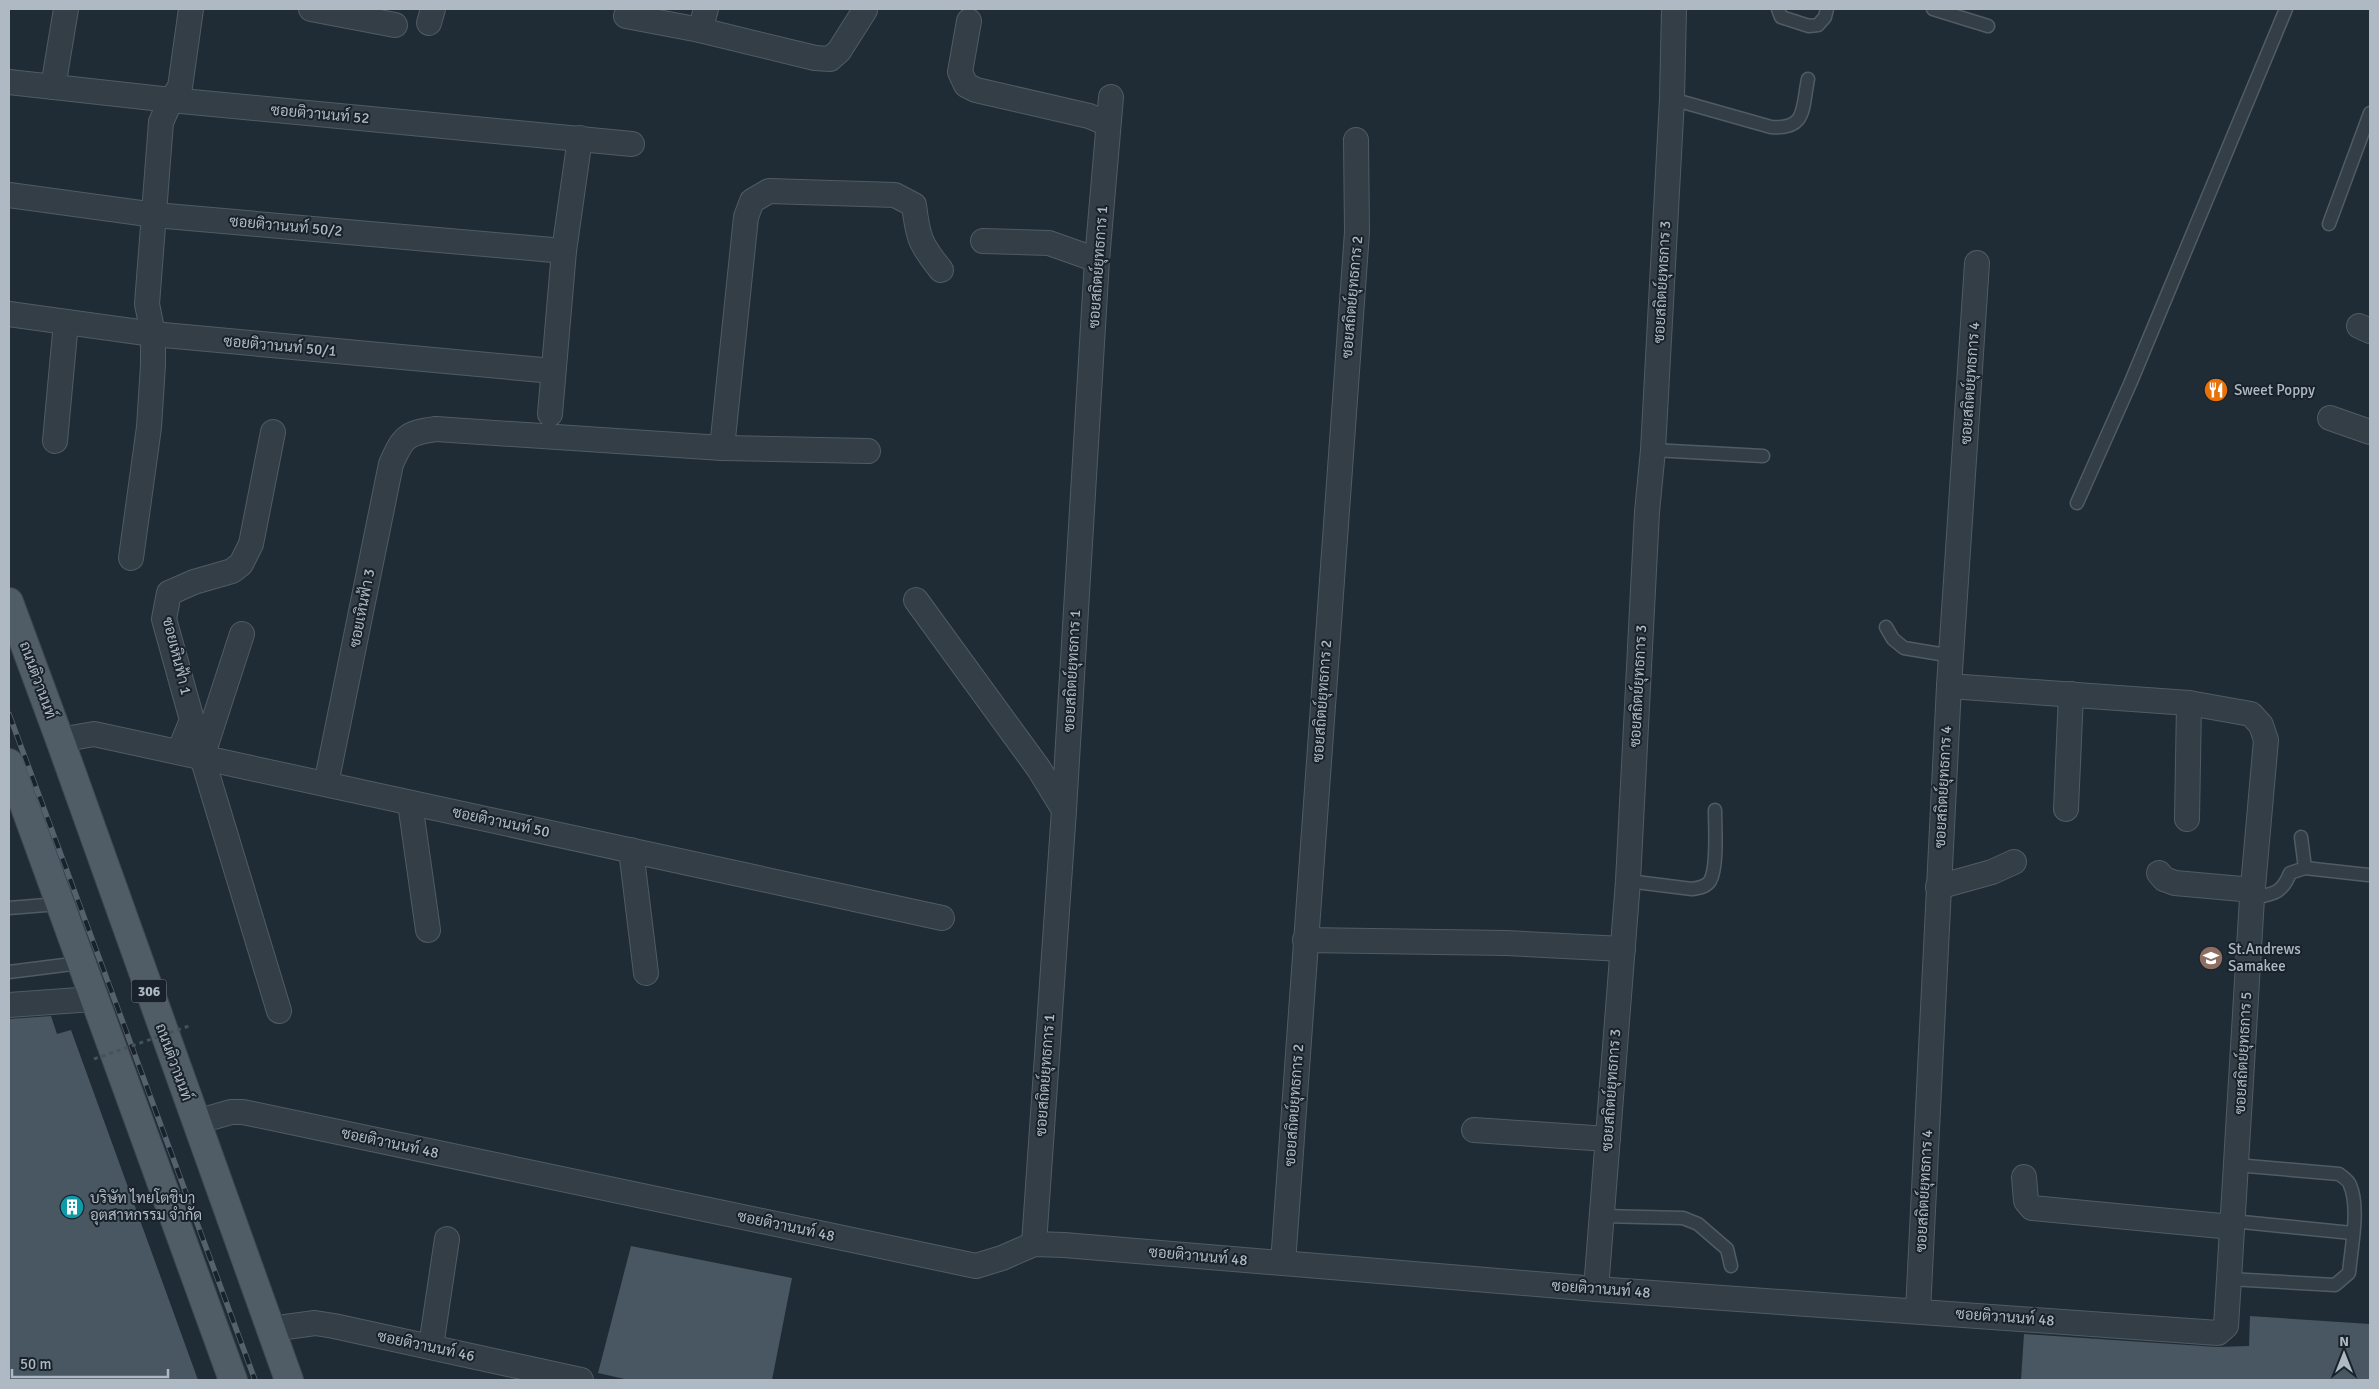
<svg xmlns="http://www.w3.org/2000/svg" width="2379" height="1389" viewBox="0 0 2379 1389" font-family="Signika,Sarabun,sans-serif">
	<style>
		.building { fill: #485761 }
		.lines { fill: none; stroke-linecap: round; stroke-linejoin: round }
		.lane-casing { stroke: #515b64; stroke-width: 15 }
		.street-casing { stroke: #515b64; stroke-width: 26 }
		.primary-casing { stroke: #3d4650; stroke-width: 30 }
		.lane { stroke: #333e46; stroke-width: 12 }
		.street { stroke: #333e46; stroke-width: 24 }
		.primary { stroke: #515d66; stroke-width: 28 }
		.rail-casing { stroke: #55626d; stroke-width: 5.5 }
		.rail { stroke: #19222a; stroke-width: 4; stroke-dasharray: 11; stroke-linecap: butt }
		.path-bridge { stroke: #425555; stroke-width: 3; stroke-dasharray: 4 4; stroke-linecap: butt }
		.labels { text-anchor: middle; stroke-width: 4; stroke-linejoin: round; paint-order: stroke }
		.shield { fill: #19222a; stroke: #818c95; stroke-width: 1 }
		.shield-label { font-size: 14px; font-weight: bold; fill: #aeb9c3 }
		.street-label { font-size: 15px; fill: #aeb9c3; stroke: #19222a }
		.poi-label { font-size: 15px; fill: #aeb9c3; stroke: #19222a; text-anchor: start }
	</style>
	<rect width="100%" height="100%" fill="#202c35"/>
	<!-- building -->
	<g class="building">
		<polygon points="51,1016 57,1034 71,1030 198,1380 9,1380 9,1019"/>
		<polygon points="631,1246 792,1278 772,1380 629,1380 598,1373"/>
		<polygon points="2250,1316 2370,1324 2370,1380 2021,1380 2024,1334 2217,1347 2249,1346"/>
	</g>
	<g class="lines">
		<!-- lane casing -->
		<g class="lane-casing">
			<g id="lane">
				<polyline points="1778,9 1781,17 1809,26 1818,25 1825,17 1827,9"/>
				<polyline points="1933,9 1988,26"/>
				<path d="M1672,99L1771,127C1807,130 1802,108 1808,79"/>
				<polyline points="2329,224 2370,113"/>
				<polyline points="1653,450 1763,456"/>
				<polyline points="2077,503 2130,384 2286,9"/>
				<polyline points="1886,627 1893,639 1904,648 1952,656"/>
				<polyline points="2301,837 2305,868"/>
				<path d="M1628,881L1692,889C1699,888 1706,887 1710,881C1718,867 1715,827 1715,810"/>
				<path d="M2252,898C2273,894 2282,894 2290,873L2305,868L2368,875"/>
				<polyline points="9,908 58,904"/>
				<polyline points="9,972 80,963"/>
				<polyline points="1602,1216 1683,1218 1698,1224 1727,1249 1731,1266"/>
				<polyline points="2232,1221 2352,1233"/>
				<path d="M2229,1279L2335,1285L2349,1273C2351,1249 2360,1208 2350,1185C2349,1181 2343,1177 2339,1174L2236,1165"/>
			</g>
		</g>
		<!-- street casing -->
		<g class="street-casing">
			<g id="street">
				<polyline points="311,9 395,25"/>
				<polyline points="626,16 700,30 815,58 830,59 839,51 865,10"/>
				<polyline points="969,21 960,72 966,85 976,90 1089,116 1108,124"/>
				<polyline points="429,23 433,9"/>
				<polyline points="700,30 706,9"/>
				<polyline points="9,82 171,100 632,144"/>
				<polyline points="53,87 66,9"/>
				<polyline points="9,195 155,215 564,251"/>
				<polyline points="983,241 1049,243 1097,260"/>
				<polyline points="9,314 153,334 553,371"/>
				<polyline points="2359,326 2370,331"/>
				<polyline points="550,414 564,251 580,138"/>
				<polyline points="2330,418 2370,432"/>
				<polyline points="55,441 66,322"/>
				<path d="M722,448L746,217L752,201L769,191L895,195L914,205C918,238 920,244 941,270"/>
				<polyline points="131,558 149,427 153,365 153,334 147,304 161,122 171,100 180,87 191,9"/>
				<polyline points="916,600 1039,769 1064,810"/>
				<polyline points="242,634 202,757 279,1011"/>
				<polyline points="60,740 94,734 942,918"/>
				<polyline points="179,752 192,720 164,619 169,593 194,582 232,571 241,564 251,544 273,432"/>
				<path d="M326,784L391,464C403,437 406,433 436,429L722,448L868,451"/>
				<polyline points="410,803 428,930"/>
				<polyline points="2066,809 2071,694"/>
				<polyline points="2187,819 2189,703"/>
				<polyline points="631,850 646,973"/>
				<polyline points="2159,873 2164,879 2175,883 2253,890"/>
				<polyline points="1938,887 1992,872 2014,862"/>
				<polyline points="1305,940 1506,943 1623,949"/>
				<polyline points="9,1005 93,999"/>
				<polyline points="196,1122 231,1112 243,1112 976,1266 1002,1258 1034,1244 1064,1245 1596,1289 2218,1333 2226,1326 2229,1279 2252,898 2266,740 2261,725 2251,714 2189,703 1949,686"/>
				<polyline points="1474,1130 1608,1139"/>
				<polyline points="2024,1177 2026,1201 2032,1208 2232,1227"/>
				<polyline points="1034,1244 1064,810 1097,260 1111,97"/>
				<polyline points="1283,1263 1357,232 1356,140"/>
				<polyline points="1596,1289 1628,881 1647,512 1653,450 1672,99 1674,9"/>
				<polyline points="1918,1311 1949,686 1977,263"/>
				<polyline points="271,1329 315,1323 334,1326 581,1380"/>
				<polyline points="431,1346 447,1239"/>
			</g>
		</g>
		<!-- primary casing -->
		<g class="primary-casing">
			<g id="primary">
				<polyline points="9,602 60,740 289,1380"/>
				<polyline points="9,763 233,1380"/>
			</g>
		</g>
		<!-- lane -->
		<use href="#lane" class="lane"/>
		<!-- street -->
		<use href="#street" class="street"/>
		<!-- primary -->
		<use href="#primary" class="primary"/>
		<!-- rail casing -->
		<g class="rail-casing">
			<polyline id="rail" points="9,714 255,1380"/>
		</g>
		<!-- rail -->
		<use href="#rail" class="rail"/>
		<!-- path-bridge -->
		<polyline class="path-bridge" points="94,1059 189,1026"/>
	</g>
	<!-- icons -->
	<defs>
		<g id="restaurant-disc" transform="scale(1.25)"><circle r="9.5" fill="#e8710a" stroke="#19222a"/><path d="M-5-6h1v4h1v-4h1v4h1v-4h1v5L-1.5 .5V6h-2V.5L-5-1ZM5-6V6H3V1.5H1.5Q1.5-4 5-6Z" fill="#fff"/></g>
		<g id="school-disc" transform="scale(1.25)"><circle r="9.5" fill="#8d6e63" stroke="#19222a"/><path d="M0-5L7-2L0 1L-7-2ZM-4 1L0 2.5L4 1V4Q0 6-4 4Z" fill="#fff"/></g>
		<g id="building-disc" transform="scale(1.25)"><circle r="9.5" fill="#0f9aa8" stroke="#19222a"/><path d="M-4-6H4V6H1V3H-1V6H-4ZM-2.5-4.3h1.7v1.8h-1.7ZM.8-4.3h1.7v1.8H.8ZM-2.5-1h1.7V.8h-1.7ZM.8-1h1.7V.8H.8Z" fill="#fff"/></g>
	</defs>
	<g fill-rule="evenodd">
		<use href="#restaurant-disc" x="2216" y="390"/>
		<use href="#school-disc" x="2211" y="958"/>
		<use href="#building-disc" x="72" y="1207"/>
	</g>
	<g class="labels">
		<!-- shield labels -->
		<rect class="shield" x="131.5" y="979.5" width="35" height="23" rx="4"/>
		<g class="shield-label">
			<text x="149" y="996">306</text>
		</g>
		<!-- street labels -->
		<g class="street-label">
			<text transform="translate(320 114) rotate(5)" y="5">ซอยติวานนท์ 52</text>
			<text transform="translate(286 226) rotate(5)" y="5">ซอยติวานนท์ 50/2</text>
			<text transform="translate(1098 267) rotate(-86)" y="5">ซอยสถิตย์ยุทธการ 1</text>
			<text transform="translate(1662 282) rotate(-87)" y="5">ซอยสถิตย์ยุทธการ 3</text>
			<text transform="translate(1352 297) rotate(-85)" y="5">ซอยสถิตย์ยุทธการ 2</text>
			<text transform="translate(280 346) rotate(5)" y="5">ซอยติวานนท์ 50/1</text>
			<text transform="translate(1970 383) rotate(-86)" y="5">ซอยสถิตย์ยุทธการ 4</text>
			<text transform="translate(362 608) rotate(-79)" y="5">ซอยเหินฟ้า 3</text>
			<text transform="translate(177 656) rotate(76)" y="5">ซอยเหินฟ้า 1</text>
			<text transform="translate(1072 671) rotate(-87)" y="5">ซอยสถิตย์ยุทธการ 1</text>
			<text transform="translate(38 680) rotate(70)" y="5">ถนนติวานนท์</text>
			<text transform="translate(1638 686) rotate(-87)" y="5">ซอยสถิตย์ยุทธการ 3</text>
			<text transform="translate(1322 701) rotate(-86)" y="5">ซอยสถิตย์ยุทธการ 2</text>
			<text transform="translate(1943 787) rotate(-87)" y="5">ซอยสถิตย์ยุทธการ 4</text>
			<text transform="translate(501 822) rotate(12)" y="5">ซอยติวานนท์ 50</text>
			<text transform="translate(2243 1053) rotate(-87)" y="5">ซอยสถิตย์ยุทธการ 5</text>
			<text transform="translate(174 1062) rotate(70)" y="5">ถนนติวานนท์</text>
			<text transform="translate(1045 1075) rotate(-86)" y="5">ซอยสถิตย์ยุทธการ 1</text>
			<text transform="translate(1611 1090) rotate(-86)" y="5">ซอยสถิตย์ยุทธการ 3</text>
			<text transform="translate(1294 1105) rotate(-86)" y="5">ซอยสถิตย์ยุทธการ 2</text>
			<text transform="translate(390 1143) rotate(12)" y="5">ซอยติวานนท์ 48</text>
			<text transform="translate(1924 1191) rotate(-87)" y="5">ซอยสถิตย์ยุทธการ 4</text>
			<text transform="translate(786 1226) rotate(12)" y="5">ซอยติวานนท์ 48</text>
			<text transform="translate(1198 1256) rotate(5)" y="5">ซอยติวานนท์ 48</text>
			<text transform="translate(1601 1289) rotate(4)" y="5">ซอยติวานนท์ 48</text>
			<text transform="translate(2005 1317) rotate(4)" y="5">ซอยติวานนท์ 48</text>
			<text transform="translate(426 1346) rotate(12)" y="5">ซอยติวานนท์ 46</text>
		</g>
		<!-- poi labels -->
		<g class="poi-label">
			<text x="2234" y="395">Sweet Poppy</text>
			<text x="2228" y="954">St.Andrews<tspan x="2228" dy="17">Samakee</tspan></text>
			<text x="90" y="1203">บริษัท ไทยโตชิบา<tspan x="90" dy="17">อุตสาหกรรม จำกัด</tspan></text>
		</g>
	</g>
	<!-- border -->
	<rect width="2379" height="1389" fill="none" stroke="#aeb9c3" stroke-width="20"/>
	<!-- north arrow -->
	<g transform="translate(2344 1354)" stroke="#19222a" stroke-width="4" paint-order="stroke">
	<path d="M0-4L9 19L0 12L-9 19Z" fill="#aeb9c3"/>
	<text y="-8" font-size="14" font-weight="bold" text-anchor="middle" fill="#aeb9c3">N</text>
	</g>
	<!-- scale -->
	<path d="M12 1369v8h156v-8" fill="none" stroke="#aeb9c3" stroke-width="2.5"/>
	<text x="20" y="1369" font-size="15" fill="#aeb9c3" stroke="#19222a" stroke-width="4" paint-order="stroke">50 m</text>
</svg>
